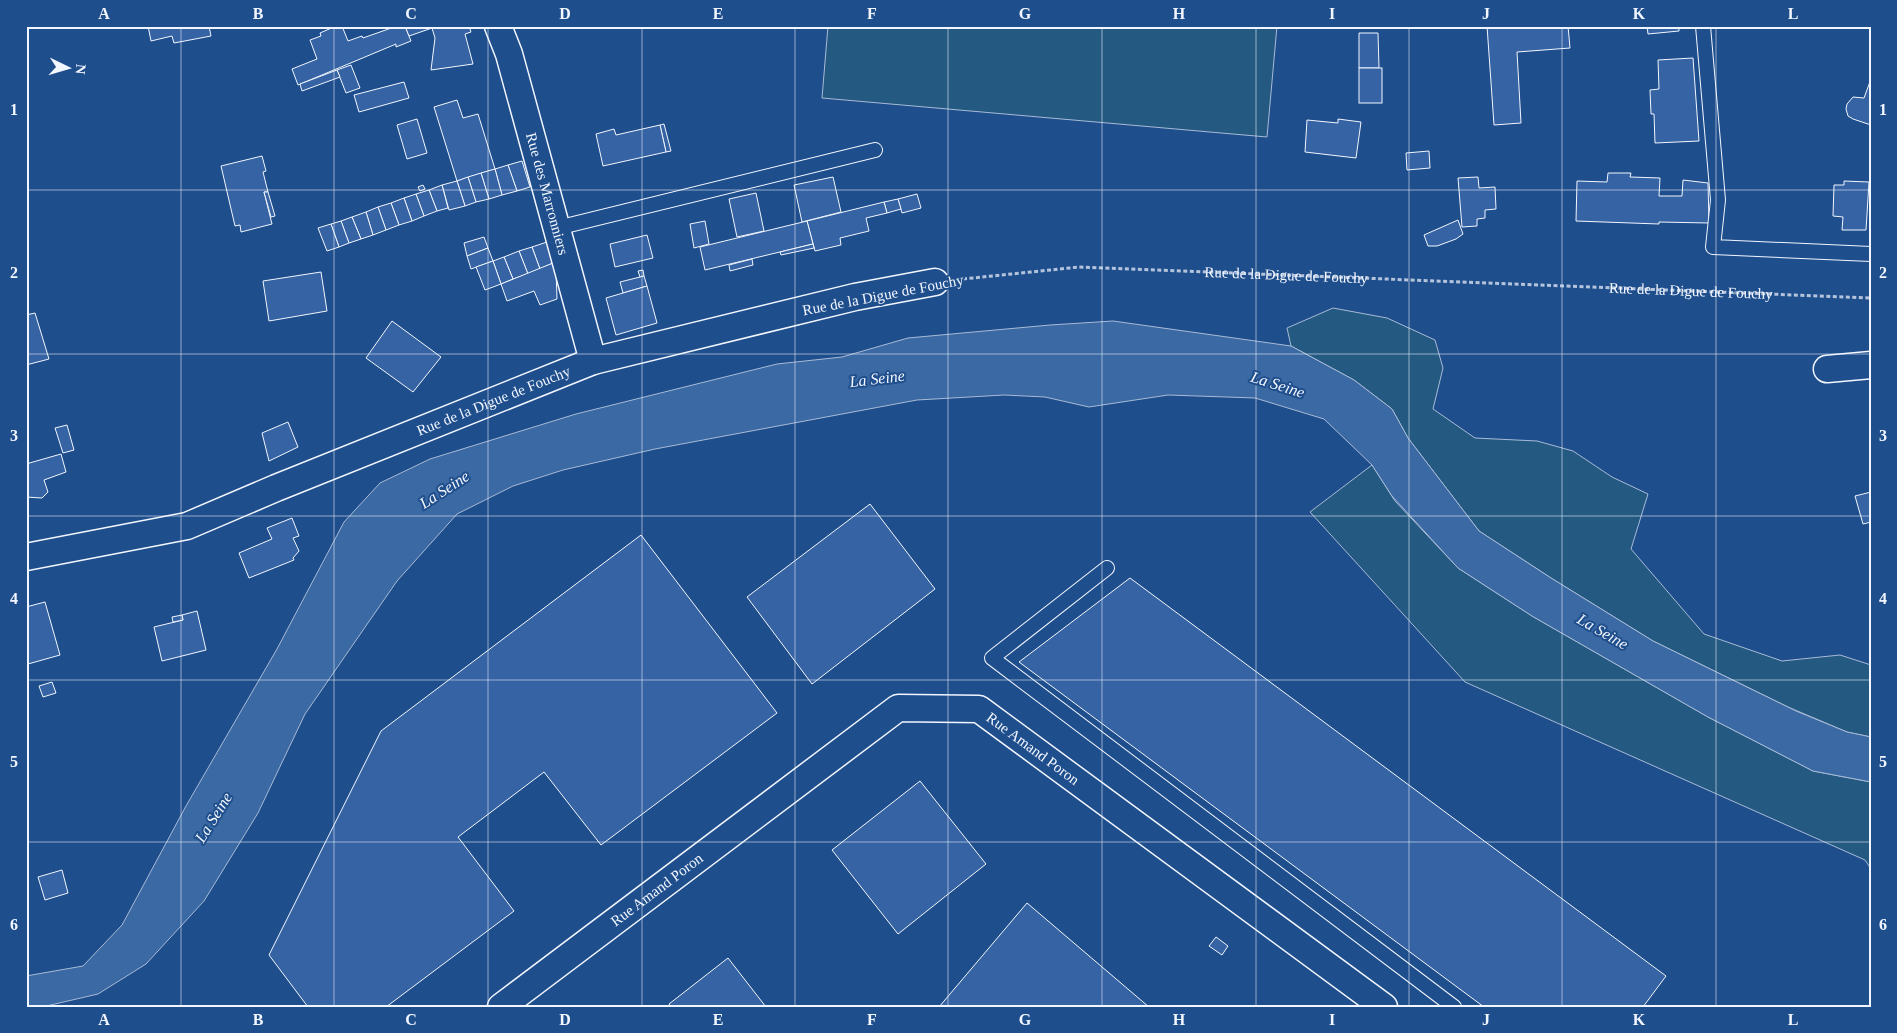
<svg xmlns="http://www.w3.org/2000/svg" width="1897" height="1033" viewBox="0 0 1897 1033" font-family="Georgia,serif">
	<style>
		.green { fill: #245a82; stroke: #a8bbd7 }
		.water { fill: #3b69a3; stroke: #a8bbd7 }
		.building { fill: #3563a3; stroke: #f2f6ff }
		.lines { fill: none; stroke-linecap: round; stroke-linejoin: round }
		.lane-casing { stroke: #f2f6ff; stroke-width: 16 }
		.street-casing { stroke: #f2f6ff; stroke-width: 29 }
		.path { stroke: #b3c4dc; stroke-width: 3; stroke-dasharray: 4 2.5; stroke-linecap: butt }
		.lane { stroke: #1f4e8c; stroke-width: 14 }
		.street { stroke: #1f4e8c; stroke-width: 26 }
		.grid { fill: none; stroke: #f2f6ff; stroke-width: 1; stroke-opacity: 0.55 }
		.labels { text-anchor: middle; stroke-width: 4; stroke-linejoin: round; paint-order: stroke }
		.street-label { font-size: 15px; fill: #f2f6ff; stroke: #1f4e8c }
		.water-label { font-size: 16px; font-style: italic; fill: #f2f6ff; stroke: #1f4e8c }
		.neatline { fill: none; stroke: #f2f6ff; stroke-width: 2 }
		.grid-label { font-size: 16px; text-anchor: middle; font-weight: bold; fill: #f2f6ff }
	</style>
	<rect width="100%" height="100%" fill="#1f4e8c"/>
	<!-- green -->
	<g class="green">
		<polygon points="828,26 1277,26 1267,137 822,98"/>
		<polygon points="1333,308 1387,318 1435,340 1443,368 1433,409 1475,438 1537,441 1573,451 1612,477 1648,494 1631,549 1704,634 1782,661 1840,655 1871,665 1871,737 1847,732 1788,707 1653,641 1551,578 1479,531 1408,438 1392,409 1354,380 1291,346 1287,328"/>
		<polygon points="1372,465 1395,501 1458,568 1532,616 1708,717 1813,771 1871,782 1871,869 1865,860 1465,682 1310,512"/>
	</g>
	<!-- water -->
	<polygon class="water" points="1113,321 1291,346 1354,380 1392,409 1408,438 1479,531 1551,578 1653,641 1796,711 1847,732 1871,737 1871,782 1813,771 1708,717 1532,616 1458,568 1392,496 1372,465 1324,419 1255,398 1168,395 1089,407 1045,397 1004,395 917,400 655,449 563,470 513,486 457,514 397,581 305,714 258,813 204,901 146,964 98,994 42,1007 26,1007 26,976 83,966 122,925 186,806 277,649 344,522 380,483 430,459 576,414 777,364 842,357 908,338 1050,325"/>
	<!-- building -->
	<g class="building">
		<polygon points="148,26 209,26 211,36 174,43 172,36 151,41"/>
		<polygon points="336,26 342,26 348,41 362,36 363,38 397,26 405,26 411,41 396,47 396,44 298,85 292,69 317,59 310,40 321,36 320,33"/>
		<polygon points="405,26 469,26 471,32 465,34 473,64 431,70 435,38 432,28 409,36"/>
		<polygon points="1487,26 1568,26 1570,48 1517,52 1521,123 1494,125"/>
		<polygon points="1647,26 1679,26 1679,31 1648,34"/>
		<polygon points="1359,33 1378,33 1379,68 1359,68"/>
		<polygon points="1693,58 1699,141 1655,143 1654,114 1651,114 1650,90 1659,89 1658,60"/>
		<polygon points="351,65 360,88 346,93 337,70"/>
		<rect x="1359" y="68" width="23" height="35"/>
		<polygon points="337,70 340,77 302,91 300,84"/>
		<polygon points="1871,79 1871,125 1853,119 1848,116 1846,109 1847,104 1853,97 1864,98"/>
		<polygon points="404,82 409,98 359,112 354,95"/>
		<polygon points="457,100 463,118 478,114 495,169 457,181 434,107"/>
		<polygon points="417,119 427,153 407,159 397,125"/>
		<polygon points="1338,119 1361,122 1356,158 1305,152 1307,120 1338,123"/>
		<polygon points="664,124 671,151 666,152 660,125"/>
		<polygon points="660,125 666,152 603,166 596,134 614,129 616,135"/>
		<polygon points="1429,151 1430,168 1407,170 1406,153"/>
		<polygon points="262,156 266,171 263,172 268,192 264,192 272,224 241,232 240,225 235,226 221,166"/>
		<polygon points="522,161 530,187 517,191 508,165"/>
		<polygon points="508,165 517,191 502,195 495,169"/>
		<polygon points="495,169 502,195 489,199 481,173"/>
		<polygon points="481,173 489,199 476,202 468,177"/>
		<polygon points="1608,173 1631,173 1630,177 1660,178 1659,196 1682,196 1683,180 1708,183 1709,223 1659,222 1659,224 1576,221 1577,181 1607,182"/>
		<polygon points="468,177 476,202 465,206 457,181"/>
		<polygon points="833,177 841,212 802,222 794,185"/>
		<polygon points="1478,177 1479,188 1495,187 1496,209 1485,210 1485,218 1477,219 1477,226 1462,227 1458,178"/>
		<polygon points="457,181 465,206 449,210 442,185"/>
		<polygon points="1844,181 1869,182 1866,230 1842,230 1843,217 1833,216 1834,185 1844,185"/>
		<polygon points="423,185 425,189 420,191 418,187"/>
		<polygon points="442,185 448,208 437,211 429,190"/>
		<polygon points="429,190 437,211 424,216 416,194"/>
		<polygon points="264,192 268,192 275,216 271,217"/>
		<polygon points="756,193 764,231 737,237 729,199"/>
		<polygon points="416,194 424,216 412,221 404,198"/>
		<polygon points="917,194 921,208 902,213 898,199"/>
		<polygon points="404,198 412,221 399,225 391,203"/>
		<polygon points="898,199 901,209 887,213 884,202"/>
		<polygon points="884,202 887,213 866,218 869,231 840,238 841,245 815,251 807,221"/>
		<polygon points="391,203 399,225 386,230 378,207"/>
		<polygon points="378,207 386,230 373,235 366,212"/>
		<polygon points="366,212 373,235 361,239 352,217"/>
		<polygon points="352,217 361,239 349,243 341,221"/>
		<polygon points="1458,220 1463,234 1456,239 1437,246 1428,246 1424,235"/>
		<polygon points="341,221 349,243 339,247 331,224"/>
		<polygon points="705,221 709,244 694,248 690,224"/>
		<polygon points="807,221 813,244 705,270 700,247"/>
		<polygon points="331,224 339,247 327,251 318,228"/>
		<polygon points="647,235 653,258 615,267 610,244"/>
		<polygon points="484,237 488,248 467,256 464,243"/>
		<polygon points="547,242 553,263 540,269 532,247"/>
		<polygon points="813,244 814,248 781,255 780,252"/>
		<polygon points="532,247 540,269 528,274 519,251"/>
		<polygon points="488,248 493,261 471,269 467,256"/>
		<polygon points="519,251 528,274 513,279 504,257"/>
		<polygon points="504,257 513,279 501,284 493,261"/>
		<polygon points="752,259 753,265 730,271 729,265"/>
		<polygon points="493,261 501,284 485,290 476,267"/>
		<polygon points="553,263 556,270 557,299 540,305 534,291 507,301 501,284"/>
		<polygon points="643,270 644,276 640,277 638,271"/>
		<polygon points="321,272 327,311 269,321 263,281"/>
		<polygon points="644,276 647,286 623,293 620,282"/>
		<polygon points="647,286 657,323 616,335 606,298"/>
		<polygon points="35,313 49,359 26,365 26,315"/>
		<polygon points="392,321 441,357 413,392 366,358"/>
		<polygon points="288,422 298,447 269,461 262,433"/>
		<polygon points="67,425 74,450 63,453 55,428"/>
		<polygon points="61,454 66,472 44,480 48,492 42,498 26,497 26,464"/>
		<polygon points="1871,492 1871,522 1863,524 1855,496"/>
		<polygon points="870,504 935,589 812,684 747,597"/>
		<polygon points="292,518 299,536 293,538 299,551 293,558 294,560 249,578 239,553 272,539 267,528"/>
		<polygon points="641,535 777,713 601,845 544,772 458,837 514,911 386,1007 308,1007 269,955 381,731"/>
		<polygon points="1130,578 1666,976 1643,1007 1484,1007 1019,662"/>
		<polygon points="45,602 60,655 28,664 26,656 26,607"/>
		<polygon points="197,611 206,650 162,661 154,627 183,620 182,615"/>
		<polygon points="182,615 183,620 173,622 172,617"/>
		<polygon points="52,682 56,693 43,697 39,686"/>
		<polygon points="920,781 986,864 898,934 832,850"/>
		<polygon points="62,870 68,893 45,900 38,877"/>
		<polygon points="1027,903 1149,1007 939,1007"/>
		<polygon points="1216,937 1228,946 1222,955 1209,946"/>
		<polygon points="728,958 766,1007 671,1007 669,1004"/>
	</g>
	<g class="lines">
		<!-- lane casing -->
		<g class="lane-casing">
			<g id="lane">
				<polyline points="1703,26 1718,200 1713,247 1871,254"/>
				<polyline points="557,228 875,150"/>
				<polyline points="1107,568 992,658 1454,1007"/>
			</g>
		</g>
		<!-- street casing -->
		<g class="street-casing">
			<g id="street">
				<path id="s2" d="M498,26L509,54L593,361"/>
				<polyline points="1827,369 1871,365"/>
				<path id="s3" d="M26,557L187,526L276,488L593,361L855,297L935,282"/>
				<path id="s4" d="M501,1007L898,708L979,709L1384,1007"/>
			</g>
		</g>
		<!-- path -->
		<path class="path" id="s1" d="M963,279L1079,267L1871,298"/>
		<!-- lane -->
		<use href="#lane" class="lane"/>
		<!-- street -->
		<use href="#street" class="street"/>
	</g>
	<!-- grid -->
	<path class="grid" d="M181,26V1007M334,26V1007M488,26V1007M642,26V1007M795,26V1007M948,26V1007M1102,26V1007M1256,26V1007M1409,26V1007M1562,26V1007M1716,26V1007M26,190H1871M26,354H1871M26,516H1871M26,680H1871M26,842H1871"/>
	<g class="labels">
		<!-- street labels -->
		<g class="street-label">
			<text dy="5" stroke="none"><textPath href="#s2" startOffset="175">Rue des Marronniers</textPath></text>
			<text dy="5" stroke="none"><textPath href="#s1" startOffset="324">Rue de la Digue de Fouchy</textPath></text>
			<text dy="5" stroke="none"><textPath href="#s1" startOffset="729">Rue de la Digue de Fouchy</textPath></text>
			<text transform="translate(883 295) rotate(-11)" y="5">Rue de la Digue de Fouchy</text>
			<text dy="5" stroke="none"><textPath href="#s3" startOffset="495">Rue de la Digue de Fouchy</textPath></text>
			<text dy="5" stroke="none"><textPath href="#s4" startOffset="645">Rue Amand Poron</textPath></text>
			<text dy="5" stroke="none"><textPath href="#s4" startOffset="195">Rue Amand Poron</textPath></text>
		</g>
		<!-- water labels -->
		<g class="water-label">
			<text transform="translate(877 378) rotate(-7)" y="6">La Seine</text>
			<text transform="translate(1278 384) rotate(18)" y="6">La Seine</text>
			<text transform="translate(444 489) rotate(-33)" y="6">La Seine</text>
			<text transform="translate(1603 631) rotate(30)" y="6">La Seine</text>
			<text transform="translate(213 817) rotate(-58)" y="6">La Seine</text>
		</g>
	</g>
	<!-- border -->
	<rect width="1897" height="1033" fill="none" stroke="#1f4e8c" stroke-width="55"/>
	<!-- north arrow -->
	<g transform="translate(68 68) rotate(95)" stroke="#1f4e8c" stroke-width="4" paint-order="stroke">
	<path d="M0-4L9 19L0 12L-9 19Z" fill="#f2f6ff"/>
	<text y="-8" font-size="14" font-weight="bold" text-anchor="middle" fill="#f2f6ff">N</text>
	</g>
	<rect x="28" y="28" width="1842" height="978" class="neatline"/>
	<g class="grid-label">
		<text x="104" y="19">A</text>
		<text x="258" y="19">B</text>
		<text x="411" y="19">C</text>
		<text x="565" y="19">D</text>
		<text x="718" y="19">E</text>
		<text x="872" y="19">F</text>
		<text x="1025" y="19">G</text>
		<text x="1179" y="19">H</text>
		<text x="1332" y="19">I</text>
		<text x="1486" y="19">J</text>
		<text x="1639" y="19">K</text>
		<text x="1793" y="19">L</text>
		<text x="14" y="115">1</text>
		<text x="1883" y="115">1</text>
		<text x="14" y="278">2</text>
		<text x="1883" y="278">2</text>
		<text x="14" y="441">3</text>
		<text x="1883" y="441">3</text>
		<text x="14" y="604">4</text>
		<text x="1883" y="604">4</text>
		<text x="14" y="767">5</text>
		<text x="1883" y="767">5</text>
		<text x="14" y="930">6</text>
		<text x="1883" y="930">6</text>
		<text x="104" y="1025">A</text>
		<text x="258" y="1025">B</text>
		<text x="411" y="1025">C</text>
		<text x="565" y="1025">D</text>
		<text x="718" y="1025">E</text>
		<text x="872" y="1025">F</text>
		<text x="1025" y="1025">G</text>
		<text x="1179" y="1025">H</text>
		<text x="1332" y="1025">I</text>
		<text x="1486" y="1025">J</text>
		<text x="1639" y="1025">K</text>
		<text x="1793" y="1025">L</text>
	</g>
</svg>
